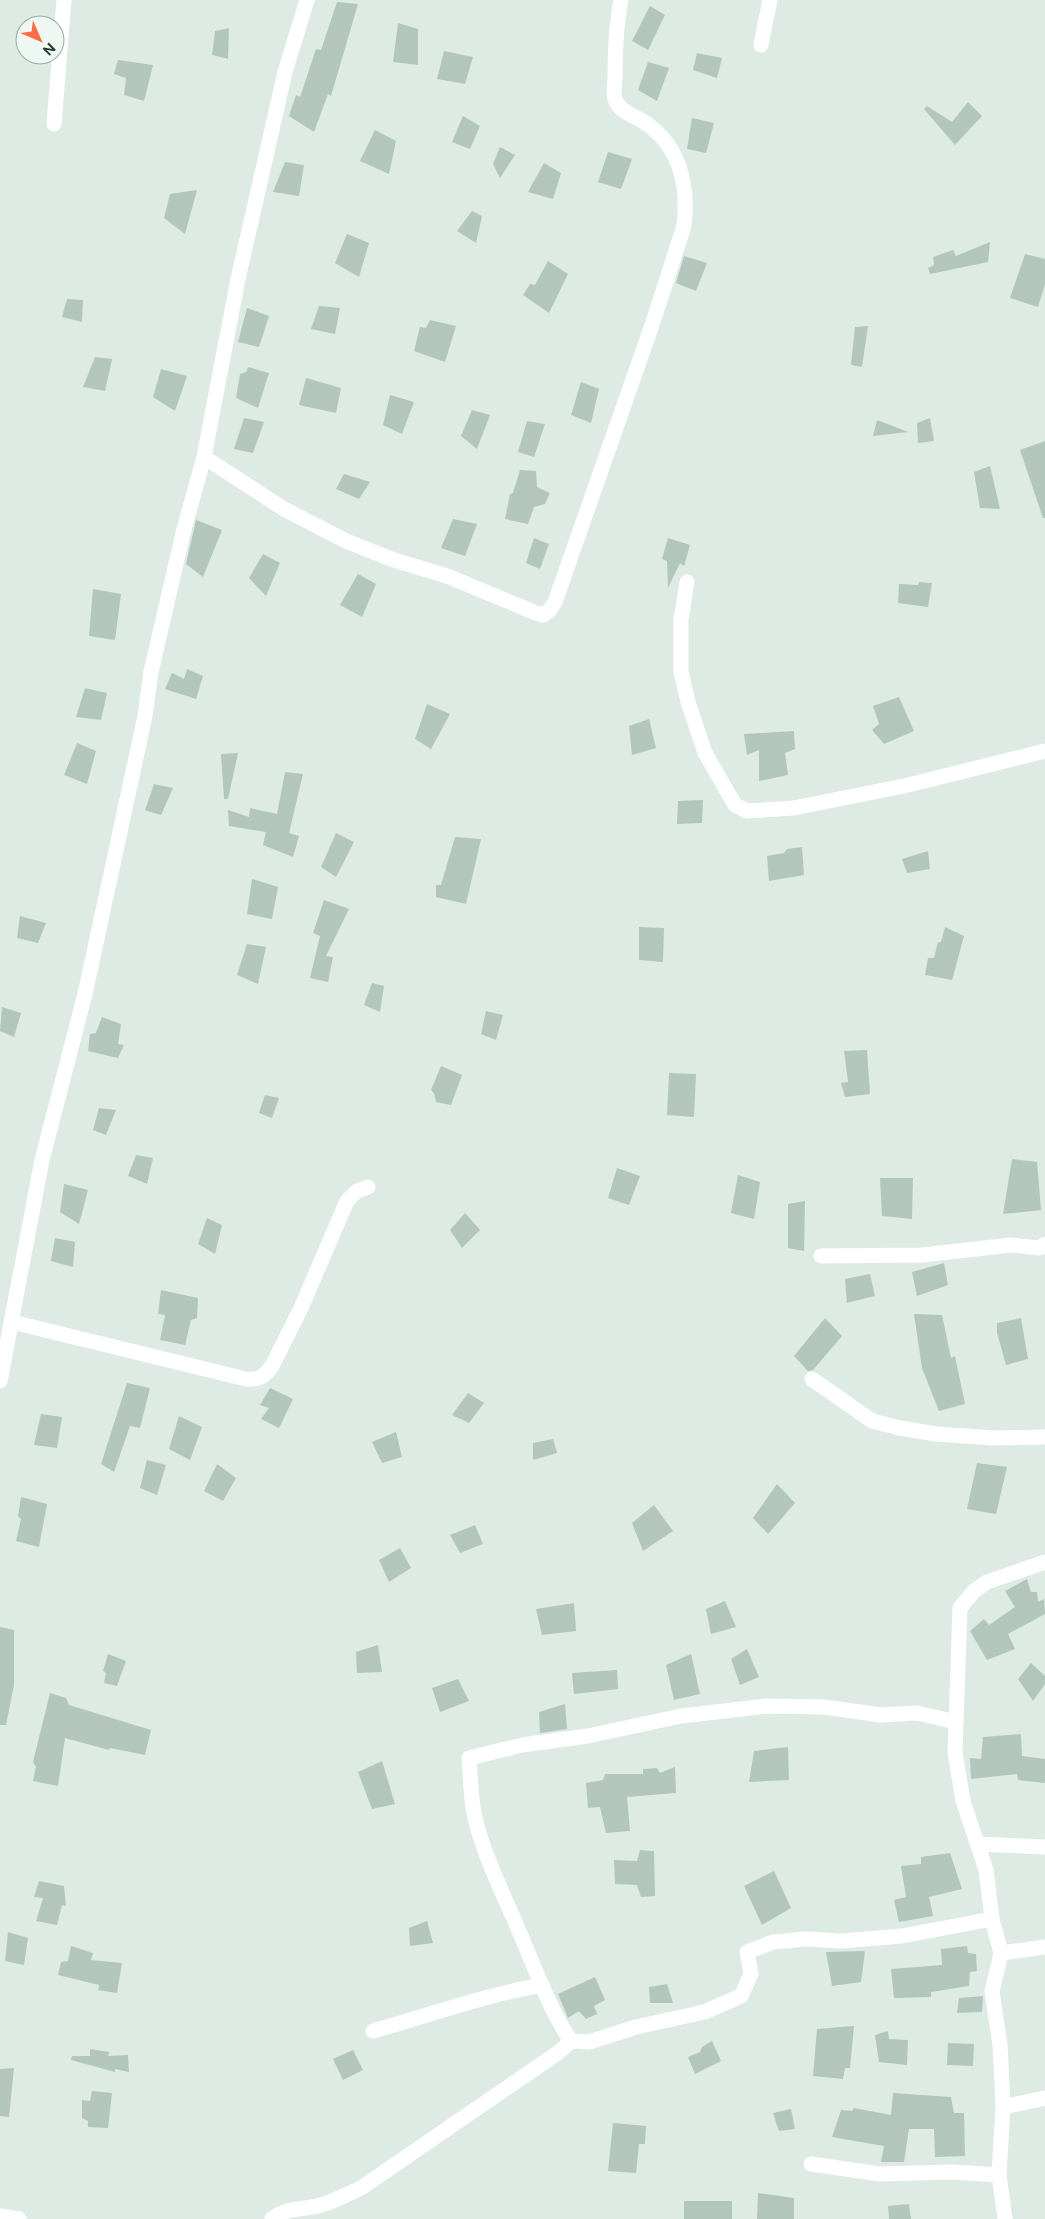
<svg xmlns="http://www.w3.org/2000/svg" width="1045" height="2219" viewBox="0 0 1045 2219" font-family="'Public Sans',sans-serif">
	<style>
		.building { fill: #b2c6bd }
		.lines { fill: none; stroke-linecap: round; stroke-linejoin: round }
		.minor { stroke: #fff; stroke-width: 15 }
	</style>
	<rect width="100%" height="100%" fill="#ddebe4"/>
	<!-- building -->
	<g class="building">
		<polygon points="337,2 358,4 331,96 328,94 314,132 289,116 296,95 300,97 316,49 321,50"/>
		<polygon points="650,6 665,15 648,50 632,41"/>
		<polygon points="398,23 418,29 418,65 393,62"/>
		<polygon points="229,28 228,59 212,55 215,31"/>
		<polygon points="444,51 473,57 465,84 437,79"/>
		<polygon points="697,53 722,58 717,78 693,70"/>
		<polygon points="118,60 153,65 144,101 124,95 126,78 114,74"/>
		<polygon points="648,62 669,68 657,101 638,90"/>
		<polygon points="968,102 982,116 955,145 924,109 927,106 952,122"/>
		<polygon points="463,116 480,126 470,149 452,142"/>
		<polygon points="692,118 714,123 706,153 687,149"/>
		<polygon points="375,130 396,141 389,174 360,161"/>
		<polygon points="500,147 515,155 500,178 493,164"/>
		<polygon points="608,152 632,159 621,189 598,182"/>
		<polygon points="285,162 304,165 299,196 273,192"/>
		<polygon points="544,163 561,173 553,199 528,192"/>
		<polygon points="197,190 185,234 164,218 170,194"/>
		<polygon points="472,211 482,216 476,243 457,231"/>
		<polygon points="347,234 369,243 359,277 335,263"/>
		<polygon points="990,242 988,262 930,274 928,268 934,265 933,257 953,250 956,256"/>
		<polygon points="1025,254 1045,259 1045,284 1038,307 1010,298"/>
		<polygon points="684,256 707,263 696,291 676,283"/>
		<polygon points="548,261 568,274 549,313 523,295 530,284 535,285"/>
		<polygon points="67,299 83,300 82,322 62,317"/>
		<polygon points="319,306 340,308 335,334 311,329"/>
		<polygon points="247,308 269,316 259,347 238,342"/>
		<polygon points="430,320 456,326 445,362 414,351 420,327 426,328"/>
		<polygon points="868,326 862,367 851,365 855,327"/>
		<polygon points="95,357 112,359 105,391 83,387"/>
		<polygon points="248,367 269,373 258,408 236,398 240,374 246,372"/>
		<polygon points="161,369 187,376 175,411 153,397"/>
		<polygon points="306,378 341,388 336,413 299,405"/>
		<polygon points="581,382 599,389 591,423 571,415"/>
		<polygon points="390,395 414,402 402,434 383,425"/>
		<polygon points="472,410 490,415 477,449 461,436"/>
		<polygon points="244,418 264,422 253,453 234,449"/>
		<polygon points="930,418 934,441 918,443 917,423"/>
		<polygon points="877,420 908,432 873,436"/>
		<polygon points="527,421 545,424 534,457 518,452"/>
		<polygon points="1045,441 1045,518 1043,518 1020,450"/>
		<polygon points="990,466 1000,509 980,508 974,472"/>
		<polygon points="520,470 536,471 537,487 550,493 545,504 534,507 528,524 505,519 510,494 513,493"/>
		<polygon points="344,474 370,482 359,499 336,489"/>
		<polygon points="453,519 477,524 465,556 441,548"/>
		<polygon points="196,520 222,530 203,577 186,564"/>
		<polygon points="534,538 549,544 540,569 526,563"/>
		<polygon points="668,538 690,545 684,566 680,563 668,588 667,561 662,559"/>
		<polygon points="263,554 280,563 266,596 249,578"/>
		<polygon points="358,574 376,584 362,617 340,605"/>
		<polygon points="919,582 932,583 928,607 898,603 899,584 918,585"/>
		<polygon points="93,589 121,594 115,640 89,636"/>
		<polygon points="187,669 203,676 196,699 165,689 172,673 184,679"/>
		<polygon points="85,688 107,693 101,720 76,717"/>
		<polygon points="899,697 914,731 884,744 872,730 879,724 873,706"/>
		<polygon points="427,704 450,714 431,749 415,739"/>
		<polygon points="649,719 656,748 632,755 629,726"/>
		<polygon points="794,731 795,749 785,753 788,775 759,781 759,750 747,755 744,734"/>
		<polygon points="77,743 96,751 87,784 64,775"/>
		<polygon points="238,753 228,799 224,799 221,754"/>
		<polygon points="285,772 303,774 289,833 299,836 293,857 263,845 266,832 229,826 228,810 249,817 250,808 277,814"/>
		<polygon points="154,784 173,788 161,815 145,810"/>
		<polygon points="703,800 702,823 677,824 678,801"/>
		<polygon points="336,833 354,842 336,877 321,867"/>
		<polygon points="455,837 481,839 466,904 436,897 436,885 441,885"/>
		<polygon points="802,847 804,875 769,881 767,856 784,853 787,849"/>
		<polygon points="928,851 930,869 907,873 902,859"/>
		<polygon points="252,879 278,887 272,919 247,914"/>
		<polygon points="324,900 349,909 326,956 333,957 328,982 310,978 320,936 313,933"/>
		<polygon points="20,916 46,923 38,943 17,938"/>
		<polygon points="639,927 664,928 663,962 639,960"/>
		<polygon points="945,927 964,936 952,980 925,975 928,958 934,958 938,942 941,942"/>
		<polygon points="247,944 266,947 258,984 237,975"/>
		<polygon points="372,983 384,986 380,1012 364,1005"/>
		<polygon points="2,1007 21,1013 14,1037 0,1031"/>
		<polygon points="486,1011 503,1015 496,1040 481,1034"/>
		<polygon points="102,1017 121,1024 118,1044 124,1045 118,1058 88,1051 90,1034 96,1033"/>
		<polygon points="867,1050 870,1094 845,1097 841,1083 848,1082 844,1051"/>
		<polygon points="441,1066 462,1075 451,1105 436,1102 434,1093 431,1090"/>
		<polygon points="669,1073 696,1074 694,1117 667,1115"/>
		<polygon points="265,1095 279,1098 272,1118 259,1113"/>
		<polygon points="99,1108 116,1110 106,1135 93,1130"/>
		<polygon points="136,1155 153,1158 147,1184 128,1176"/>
		<polygon points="1012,1159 1037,1162 1041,1210 1003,1214"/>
		<polygon points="617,1168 640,1176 629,1205 608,1198"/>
		<polygon points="738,1175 760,1182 754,1219 731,1213"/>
		<polygon points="880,1178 913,1178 912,1219 882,1216"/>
		<polygon points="64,1184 88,1190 79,1224 60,1212"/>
		<polygon points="805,1201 804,1251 788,1248 788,1204"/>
		<polygon points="465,1213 480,1230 462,1248 450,1230"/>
		<polygon points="207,1218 222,1225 215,1254 198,1244"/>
		<polygon points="55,1238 75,1242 73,1267 51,1261"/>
		<polygon points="944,1263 948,1285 917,1296 912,1272"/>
		<polygon points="870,1274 875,1296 847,1303 845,1279"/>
		<polygon points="161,1290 198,1298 197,1318 191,1320 185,1345 160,1340 165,1315 158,1314"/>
		<polygon points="914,1314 942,1315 951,1358 955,1356 965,1404 939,1411 922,1368"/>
		<polygon points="825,1318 842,1336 813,1370 808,1371 794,1356"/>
		<polygon points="1021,1318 1028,1359 1006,1365 997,1333 997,1323"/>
		<polygon points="127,1383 150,1388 140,1428 130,1426 114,1472 101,1464"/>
		<polygon points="270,1388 293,1399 279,1428 261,1419 269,1408 260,1405"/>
		<polygon points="468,1393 484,1403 469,1423 452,1415"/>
		<polygon points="41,1414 62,1417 57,1448 34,1445"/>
		<polygon points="179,1416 202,1427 190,1460 169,1449"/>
		<polygon points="396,1432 402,1457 382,1463 372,1442"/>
		<polygon points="553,1439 557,1453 533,1460 533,1443"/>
		<polygon points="147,1460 166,1465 157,1495 140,1488"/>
		<polygon points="977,1463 1007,1467 996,1514 967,1509"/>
		<polygon points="217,1464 236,1478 223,1501 204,1491"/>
		<polygon points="777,1484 795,1503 768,1534 753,1518"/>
		<polygon points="21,1497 47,1504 39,1547 16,1541 21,1519 18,1516"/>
		<polygon points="654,1505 673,1531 643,1551 632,1523"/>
		<polygon points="475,1525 483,1544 460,1553 450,1535"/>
		<polygon points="400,1548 411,1568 389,1582 379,1560"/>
		<polygon points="1027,1579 1031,1592 1037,1592 1038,1602 1044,1599 1045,1614 1008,1634 1015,1649 987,1660 970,1631 984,1619 989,1625 1015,1607 1005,1591"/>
		<polygon points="725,1601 736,1627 711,1634 706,1609"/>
		<polygon points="574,1603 576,1631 542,1635 536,1609"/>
		<polygon points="0,1627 14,1630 14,1685 6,1725 0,1725"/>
		<polygon points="378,1645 382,1672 357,1673 356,1652"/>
		<polygon points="747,1649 759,1677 740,1685 731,1659"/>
		<polygon points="108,1654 126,1661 117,1686 104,1683 106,1673 103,1671"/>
		<polygon points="691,1654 700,1694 674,1700 666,1665"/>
		<polygon points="1031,1663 1045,1676 1045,1684 1033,1701 1018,1679"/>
		<polygon points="617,1670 618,1689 574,1694 572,1673"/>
		<polygon points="458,1679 469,1701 440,1712 432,1688"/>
		<polygon points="50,1693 66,1698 69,1705 151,1730 145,1755 110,1748 109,1750 65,1738 58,1786 33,1781 36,1767 33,1762"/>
		<polygon points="565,1704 567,1729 540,1733 539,1712"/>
		<polygon points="1021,1734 1022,1756 1045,1759 1045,1783 1018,1780 1017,1774 971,1779 970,1758 981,1759 983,1737"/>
		<polygon points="788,1747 789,1780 749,1782 754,1751"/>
		<polygon points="382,1761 395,1804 372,1809 358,1772"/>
		<polygon points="675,1767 676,1793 627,1797 630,1831 606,1833 600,1807 588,1808 586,1783 603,1780 605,1774 643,1774 643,1769 657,1768 660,1773"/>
		<polygon points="640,1850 654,1851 655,1896 641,1897 637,1885 615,1884 614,1860 637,1861"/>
		<polygon points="950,1853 962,1889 929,1897 933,1916 899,1922 894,1900 906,1897 901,1866 921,1864 921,1857"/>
		<polygon points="774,1871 791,1908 762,1925 744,1886"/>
		<polygon points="39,1881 64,1886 66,1906 62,1905 57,1925 36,1921 43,1898 34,1897"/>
		<polygon points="427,1921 433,1943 410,1946 409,1928"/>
		<polygon points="8,1932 28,1938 24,1965 5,1961"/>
		<polygon points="71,1946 93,1953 91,1960 122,1963 117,1993 98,1990 99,1985 58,1975 61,1962 68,1961"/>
		<polygon points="967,1946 968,1953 976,1954 977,1971 970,1972 969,1986 931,1992 931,1997 894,1998 891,1969 942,1965 941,1949"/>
		<polygon points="865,1951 861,1982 832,1986 826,1952"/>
		<polygon points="595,1977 605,2000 594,2006 597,2014 586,2019 579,2011 568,2018 558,1994"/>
		<polygon points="667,1984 673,2003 650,2003 649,1987"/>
		<polygon points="983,1996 982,2012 957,2013 959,1998"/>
		<polygon points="854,2026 850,2068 845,2068 843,2079 813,2076 817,2029"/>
		<polygon points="888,2031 889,2039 908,2040 907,2065 879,2062 875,2035"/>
		<polygon points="712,2041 721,2061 695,2074 688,2057 700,2052 702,2047"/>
		<polygon points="948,2043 974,2044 973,2066 947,2065"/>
		<polygon points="90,2049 109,2052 108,2056 128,2055 129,2072 115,2069 115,2072 71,2060 72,2056 90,2056"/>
		<polygon points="353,2050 363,2070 343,2080 333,2059"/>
		<polygon points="14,2068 9,2117 0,2116 0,2069"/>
		<polygon points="92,2091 112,2093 108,2128 88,2127 88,2121 82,2118 82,2100 90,2101"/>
		<polygon points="893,2093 951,2097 954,2113 964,2113 965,2156 935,2157 934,2129 909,2129 904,2162 881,2162 884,2146 832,2137 841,2110 852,2111 854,2108 891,2115"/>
		<polygon points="791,2109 795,2129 779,2131 773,2113"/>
		<polygon points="613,2123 646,2126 645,2144 639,2144 636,2173 608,2171"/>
		<polygon points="758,2193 794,2198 794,2219 757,2219"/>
		<rect x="684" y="2201" width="48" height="18"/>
		<polygon points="909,2204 911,2219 889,2219 888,2206"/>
	</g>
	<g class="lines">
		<!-- minor -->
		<g class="minor">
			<polyline points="761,45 770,0"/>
			<polyline points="54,124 64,0"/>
			<path d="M204,457L284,509L346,541L394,560L447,576L536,613L543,615L549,611L555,602L652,325L684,226C689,183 679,143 641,120C632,115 618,110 615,99C613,92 615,83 615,76C615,50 616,26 621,0"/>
			<polyline points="687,582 681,619 681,672 688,702 705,753 735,805 747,811 794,808 904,786 1045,751"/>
			<polyline points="821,1256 922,1255 1011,1245 1040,1248 1045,1244"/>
			<path d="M12,1322L246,1379C259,1380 264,1377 272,1366L301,1308L347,1201L357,1191L368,1187"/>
			<polyline points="812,1379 872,1421 900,1428 936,1434 993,1438 1045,1437"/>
			<polyline points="0,1381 42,1160 85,994 145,716 151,672 184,529 204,457 238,279 285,72 307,0"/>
			<path d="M956,1722L917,1713L881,1715L824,1707L767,1706L681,1716L588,1736L522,1745L469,1758C471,1778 470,1798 475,1818C485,1860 506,1899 522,1938C536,1971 551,2012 571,2041L589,2042L636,2027L704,2012L741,1996L751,1974L747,1952L773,1942L806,1939L841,1941L902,1936L992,1919"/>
			<polyline points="977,1844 1045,1847"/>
			<polyline points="1001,1953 1045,1947"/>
			<path d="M373,2031C430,2015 485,1995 542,1985"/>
			<polyline points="1003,2107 1045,2098"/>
			<polyline points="811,2164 880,2174 952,2172 999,2175"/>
			<polyline points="0,2216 19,2219"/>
			<path d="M272,2219C286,2207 305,2210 321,2205C335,2201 348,2194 361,2188L559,2052L571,2041"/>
			<polyline points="1005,2219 999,2175 1003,2107 1000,2045 992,1992 1001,1953 992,1919 986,1870 963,1801 955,1752 960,1608 974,1591 987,1582 1045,1562"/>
		</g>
	</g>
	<!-- north arrow -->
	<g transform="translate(40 40) rotate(135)"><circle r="24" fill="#eef7f2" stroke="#9aaca6"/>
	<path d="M0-4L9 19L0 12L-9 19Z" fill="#ff6e47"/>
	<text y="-8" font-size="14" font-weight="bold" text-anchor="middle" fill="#1d3c33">N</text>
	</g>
</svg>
